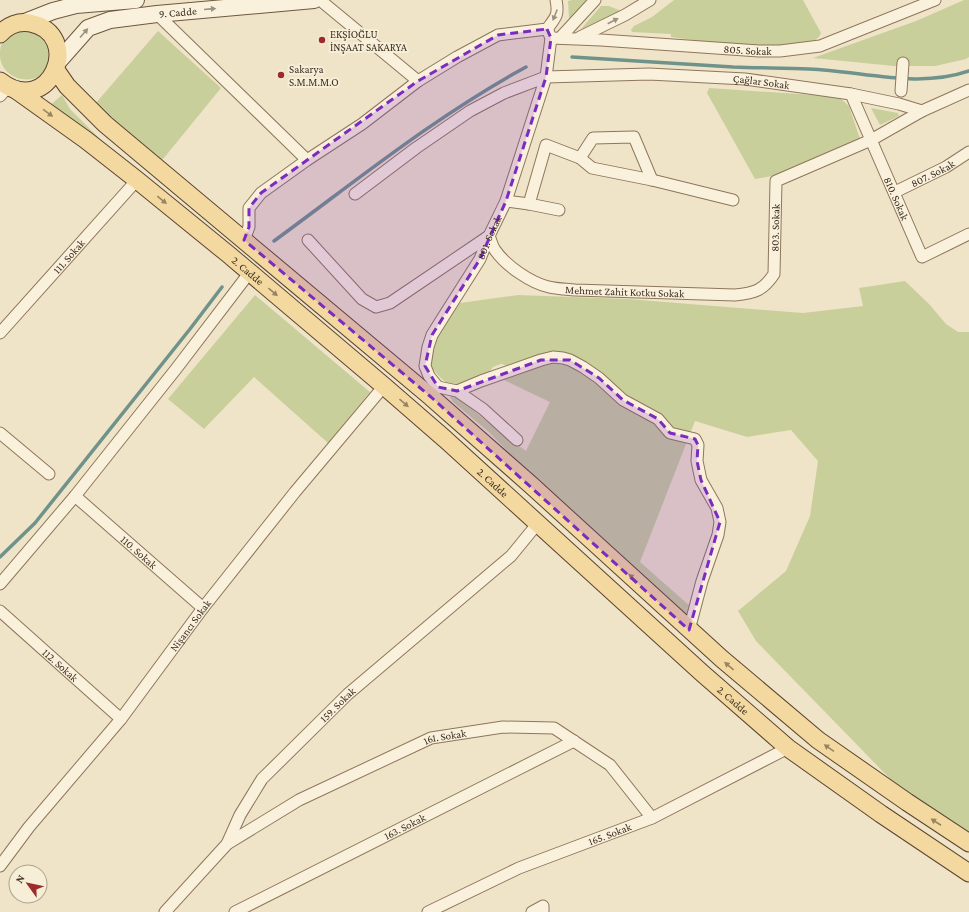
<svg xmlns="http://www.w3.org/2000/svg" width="969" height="912" viewBox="0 0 969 912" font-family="'Crimson Pro',serif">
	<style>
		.green { fill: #c9cf9b }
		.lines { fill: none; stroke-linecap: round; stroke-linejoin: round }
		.stream { stroke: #6f938a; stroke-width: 3.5 }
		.street-casing { stroke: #8d765c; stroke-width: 13 }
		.secondary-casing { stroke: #6f573f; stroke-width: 18 }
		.primary-casing { stroke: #5b4430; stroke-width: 19 }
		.street { stroke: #faf1dc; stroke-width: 11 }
		.secondary { stroke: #faf1dc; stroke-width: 16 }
		.primary { stroke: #f3d9a0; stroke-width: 17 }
		.oneway { fill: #9c907e }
		.oneway2 { fill: #988460 }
		.marked { fill: #7b2cbf; fill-opacity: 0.2; stroke: #7b2cbf; stroke-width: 3; stroke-dasharray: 8 5; stroke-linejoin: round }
		.poi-dot { fill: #9e2a2b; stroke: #f7eed8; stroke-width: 1.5 }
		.labels { text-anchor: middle; stroke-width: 4; stroke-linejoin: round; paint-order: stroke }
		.street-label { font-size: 11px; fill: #3d2e20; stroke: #f7eed8 }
		.poi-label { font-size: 11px; fill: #3d2e20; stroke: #f7eed8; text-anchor: start }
	</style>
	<rect width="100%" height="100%" fill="#f0e4c8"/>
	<!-- green -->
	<g class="green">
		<polygon points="572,0 589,0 571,19 569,18 568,1"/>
		<polygon points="674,0 803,0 821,33 819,37 810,44 774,47 734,46 671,37 671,34 632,32 631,30 634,26 652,17"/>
		<polygon points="964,0 969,0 969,57 966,59 935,66 894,66 813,58 916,21"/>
		<polygon points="601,6 609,6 621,11 581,29"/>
		<path d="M20,28L45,36C47,41 50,46 51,51C51,53 50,56 49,59C49,62 48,66 47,68C35,89 0,79 0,55C0,39 7,36 20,28Z"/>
		<polygon points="158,31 221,88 159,164 95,104"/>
		<polygon points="709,88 829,96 840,98 849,106 860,139 778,175 755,179 707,93"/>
		<polygon points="62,95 70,109 99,138 97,140 48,107"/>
		<polygon points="871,108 898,113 899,116 880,125"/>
		<path d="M905,281L929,304L946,324L958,332H969V835L901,790L756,641L738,611L786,571L810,516L818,461L791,430L747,437L695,421L640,562L691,607L687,616L523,468L489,432L453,402L449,395L457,397L500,432L526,451L550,402L504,380L469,388L495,377L572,358L507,366L502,364L498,365L493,367L486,376L451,387C445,381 435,374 432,367C426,346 449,320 460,303L518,295L628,299L803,313L863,306L859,288Z"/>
		<polygon points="255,295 370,392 328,443 254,377 204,429 168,399"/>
	</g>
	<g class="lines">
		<!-- stream -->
		<g class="stream">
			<path d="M572,57C626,60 680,64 733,67C759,68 784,68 809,69C862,71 917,89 969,71"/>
			<path d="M274,241C356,181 436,116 526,67"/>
			<polyline points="0,557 35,523 190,329 222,287"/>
		</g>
		<!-- street casing -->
		<g class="street-casing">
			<g id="street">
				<polyline points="320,0 418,81"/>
				<polyline points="157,14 307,160"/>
				<polyline points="580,37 625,15 650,0"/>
				<path id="s1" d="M551,38L601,40L759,51H780L820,46L935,0"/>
				<polyline points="560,38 595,0"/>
				<polyline points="901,91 903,63"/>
				<path id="s2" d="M851,94L922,257L969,234"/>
				<polyline points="0,96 8,87"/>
				<polyline points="580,158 593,138 634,137 652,180"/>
				<path id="s3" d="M895,192L946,167L969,152"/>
				<path id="s4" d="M355,194L416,148L470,111L504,93L546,77L649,74L745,79L851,94L899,104L922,111L969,90"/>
				<polyline points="506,201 529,204 559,210"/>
				<polyline points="529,204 546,145 580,158 592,168 652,180 733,200"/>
				<path d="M244,240L249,227V208L261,193L307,160L362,124L418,81L457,57L498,35L547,29C556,17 559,15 556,0"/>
				<path id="s5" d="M308,240L362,299L376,307L390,303L489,236C491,240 492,246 495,250C506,266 531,283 549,287C557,289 566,289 575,290L735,295C754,293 763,291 774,274L776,181L871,140L922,111"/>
				<path id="s6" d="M0,333L137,180"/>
				<path id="s7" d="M438,387L429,376L425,366L428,347L432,335L442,319L480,259L489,236L506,201L546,77L551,38L548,31"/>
				<polyline points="438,387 457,391 483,409 517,440"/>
				<polyline points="457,391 481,381 541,360 553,357 563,358 570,360 583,367 599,378 623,400 658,419 670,433 695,439 698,445 697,461 701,480 717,508 720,522 718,535 702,581 689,630"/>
				<polyline points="0,433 49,474"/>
				<path id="s8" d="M75,496L203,608"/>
				<polyline points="0,584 75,496 176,369 250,272"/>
				<path id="s9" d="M0,611L121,719"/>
				<path id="s10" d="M227,844L299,800L431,738L503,727L554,728L610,765L652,818"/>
				<path id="s11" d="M0,866L29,827L121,719L203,608L295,492L384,386"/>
				<path id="s12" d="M165,912L227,844L240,815L262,779L348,694L511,556L538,523"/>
				<path id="s13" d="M235,912L574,741"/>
				<path id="s14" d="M428,912L519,868L652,818L788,748"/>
				<polyline points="532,912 543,906 543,912"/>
			</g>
		</g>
		<!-- secondary casing -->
		<g class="secondary-casing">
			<g id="secondary">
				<polyline points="25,22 53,11 76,5 136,0"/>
				<path id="s15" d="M58,62L88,28L110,20L157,14L314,0"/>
			</g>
		</g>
		<!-- primary casing -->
		<g class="primary-casing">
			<g id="primary">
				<path d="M0,34C8,25 19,21 30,23C85,34 50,120 0,81"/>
				<polyline points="56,70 67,86 105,124 431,397 531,485 722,659 818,740 907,802 969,843"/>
				<path id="s16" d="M16,90L86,140L137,180L228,254L384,386L445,439L702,673L788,748L881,814L969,873"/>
			</g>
		</g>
		<!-- street -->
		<use href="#street" class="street"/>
		<!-- secondary -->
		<use href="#secondary" class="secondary"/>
		<!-- primary -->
		<use href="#primary" class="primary"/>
	</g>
	<!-- one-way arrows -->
	<defs><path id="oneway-solid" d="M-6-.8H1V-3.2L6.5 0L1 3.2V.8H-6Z"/></defs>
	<g class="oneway">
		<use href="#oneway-solid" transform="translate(210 9) rotate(-5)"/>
		<use href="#oneway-solid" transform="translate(555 15) rotate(112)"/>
		<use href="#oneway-solid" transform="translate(613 21) rotate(-27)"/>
		<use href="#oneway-solid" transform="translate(84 33) rotate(-49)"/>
	</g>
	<g class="oneway2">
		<use href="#oneway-solid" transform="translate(48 113) rotate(36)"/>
		<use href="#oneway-solid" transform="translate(162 200) rotate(39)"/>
		<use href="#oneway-solid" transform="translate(273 292) rotate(40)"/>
		<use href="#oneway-solid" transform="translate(404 403) rotate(41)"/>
		<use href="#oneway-solid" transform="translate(633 578) rotate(-138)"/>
		<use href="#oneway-solid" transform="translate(729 666) rotate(-140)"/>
		<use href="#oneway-solid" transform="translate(829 748) rotate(-145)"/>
		<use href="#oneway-solid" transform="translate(936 822) rotate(-147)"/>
	</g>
	<!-- marked area -->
	<path class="marked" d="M547,29L551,38L546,77L506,201L480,259L432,335L425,366L438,387L457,391L541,360H570L599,378L623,400L658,419L670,433L695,439L698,445L697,461L701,480L720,522L689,630L431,397L244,240L249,227V208L261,193L418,81L498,35Z"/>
	<!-- markers -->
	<g class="poi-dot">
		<circle cx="322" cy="40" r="4"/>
		<circle cx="281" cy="75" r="4"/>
	</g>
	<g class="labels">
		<!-- street labels -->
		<g class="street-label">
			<text dy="4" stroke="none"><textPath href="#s15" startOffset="137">9. Cadde</textPath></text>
			<text dy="4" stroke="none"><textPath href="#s1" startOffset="197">805. Sokak</textPath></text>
			<text dy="4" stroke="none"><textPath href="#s4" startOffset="441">Çağlar Sokak</textPath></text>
			<text dy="4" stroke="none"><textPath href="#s3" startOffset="42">807. Sokak</textPath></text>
			<text dy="4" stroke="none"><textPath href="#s2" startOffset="114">810. Sokak</textPath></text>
			<text dy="4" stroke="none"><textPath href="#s5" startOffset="591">803. Sokak</textPath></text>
			<text dy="4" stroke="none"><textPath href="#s7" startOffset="170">801. Sokak</textPath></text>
			<text dy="4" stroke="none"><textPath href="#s6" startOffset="103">111. Sokak</textPath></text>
			<text dy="4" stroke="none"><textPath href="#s16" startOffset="294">2. Cadde</textPath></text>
			<text dy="4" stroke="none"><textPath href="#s5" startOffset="388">Mehmet Zahit Kotku Sokak</textPath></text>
			<text dy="4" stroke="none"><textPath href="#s16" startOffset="618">2. Cadde</textPath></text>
			<text dy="4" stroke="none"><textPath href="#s8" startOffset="85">110. Sokak</textPath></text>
			<text dy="4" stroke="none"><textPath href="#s11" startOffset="307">Nişancı Sokak</textPath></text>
			<text dy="4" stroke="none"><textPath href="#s9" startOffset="81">112. Sokak</textPath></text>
			<text dy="4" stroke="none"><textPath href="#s16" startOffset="942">2. Cadde</textPath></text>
			<text dy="4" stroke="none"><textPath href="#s12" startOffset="272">159. Sokak</textPath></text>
			<text dy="4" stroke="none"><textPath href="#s10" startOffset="244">161. Sokak</textPath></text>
			<text dy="4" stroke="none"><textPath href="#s13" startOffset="190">163. Sokak</textPath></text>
			<text dy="4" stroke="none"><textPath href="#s14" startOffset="198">165. Sokak</textPath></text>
		</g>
		<!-- poi labels -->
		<g class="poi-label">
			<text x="330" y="38">EKŞİOĞLU<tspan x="330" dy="13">İNŞAAT SAKARYA</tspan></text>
			<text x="289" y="73">Sakarya<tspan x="289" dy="13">S.M.M.M.O</tspan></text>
		</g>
	</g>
	<!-- north arrow -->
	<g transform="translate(28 884) rotate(303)"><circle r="19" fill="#f7eed8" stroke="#ada18e"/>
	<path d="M0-3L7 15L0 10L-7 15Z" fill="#9e2a2b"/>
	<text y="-6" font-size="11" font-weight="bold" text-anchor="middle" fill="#3d2e20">N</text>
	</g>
</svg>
